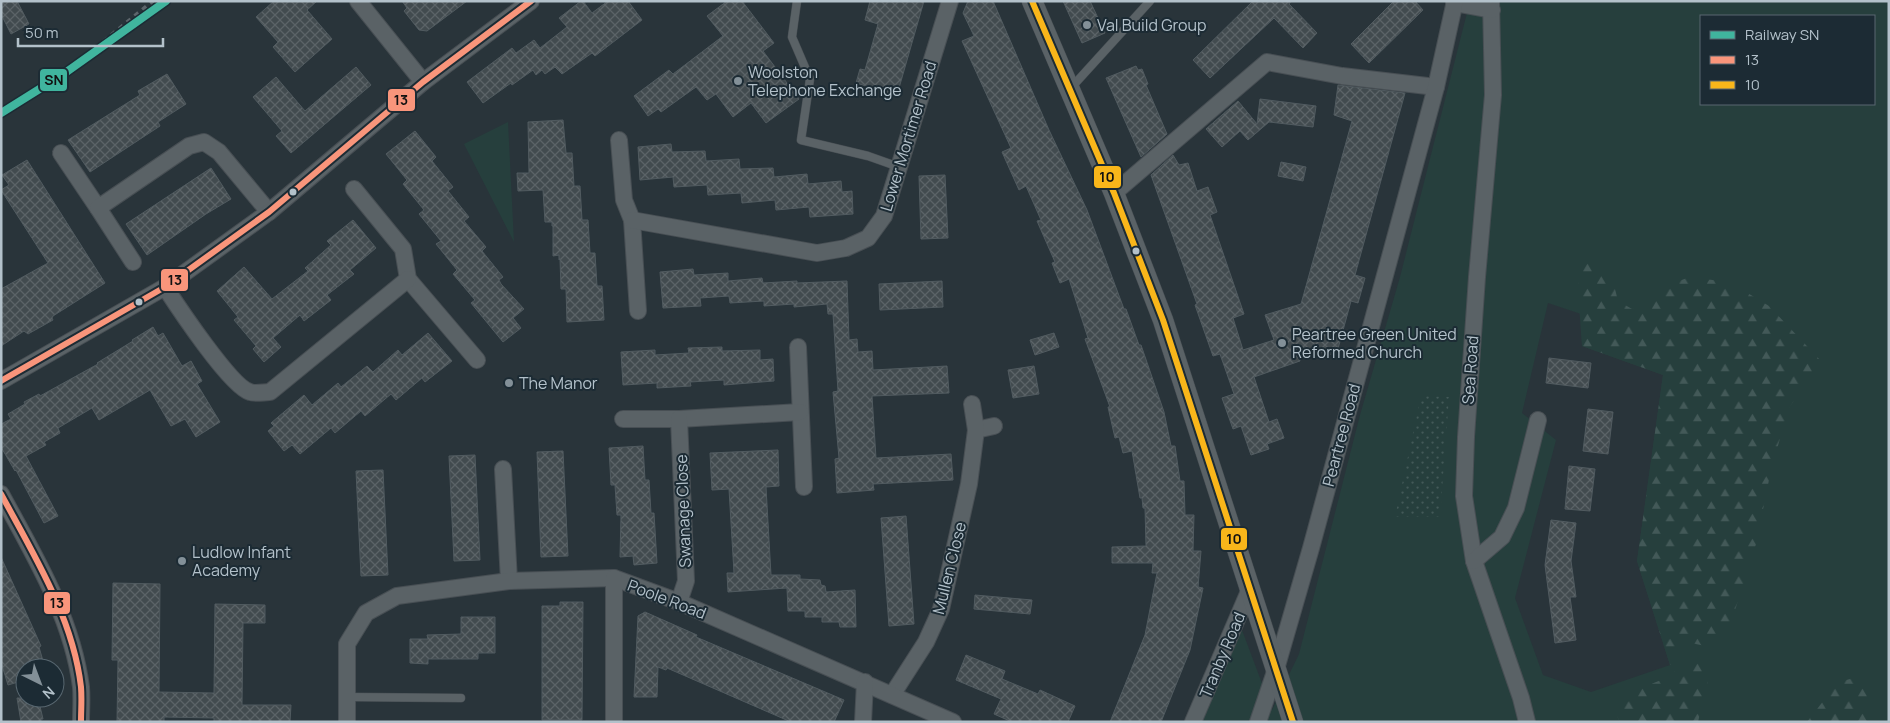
<svg xmlns="http://www.w3.org/2000/svg" width="1890" height="723" viewBox="0 0 1890 723" font-family="Manrope,sans-serif">
	<style>
		.green { fill: #263f3d; fill-rule: evenodd }
		.forest { fill: url(#forest-firs) }
		.park { fill: url(#park-dots) }
		.building { fill: url(#building-cross-hatch); stroke: #515b60 }
		.lines { fill: none; stroke-linecap: round; stroke-linejoin: round }
		.service-casing { stroke: #484f54; stroke-width: 9 }
		.minor-casing { stroke: #484f54; stroke-width: 18 }
		.tertiary-casing { stroke: #484f54; stroke-width: 21 }
		.service { stroke: #5a6266; stroke-width: 8 }
		.minor { stroke: #5a6266; stroke-width: 16 }
		.tertiary { stroke: #5a6266; stroke-width: 20 }
		.rail { stroke: #5d656b; stroke-width: 4; stroke-dasharray: 5 5; stroke-linecap: butt }
		.bus-1-casing { stroke: #1c2b34; stroke-width: 10 }
		.bus-2-casing { stroke: #1c2b34; stroke-width: 10 }
		.bus-1 { stroke: #f9957b; stroke-width: 6 }
		.bus-2 { stroke: #f9b61a; stroke-width: 6 }
		.rail-1-casing { stroke: #1c2b34; stroke-width: 11 }
		.rail-1 { stroke: #40b59e; stroke-width: 8 }
		.poi-dot { fill: #839098; stroke: #1c2b34; stroke-width: 2 }
		.bus-dot { fill: #b3c1ca; stroke: #1c2b34; stroke-width: 2 }
		.labels { text-anchor: middle; stroke-width: 4; stroke-linejoin: round; paint-order: stroke }
		.poi-label { font-size: 16px; fill: #b3c1ca; stroke: #1c2b34; text-anchor: start }
		.street-label { font-size: 16px; fill: #b3c1ca; stroke: #1c2b34 }
		.line-badge { stroke: #1c2b34; stroke-width: 2 }
		.pale-badge-label { font-size: 14px; text-anchor: middle; font-weight: bold; fill: #111 }
	</style>
	<defs>
		<pattern id="forest-firs" width="22" height="20" patternUnits="userSpaceOnUse" patternTransform="scale(1.25)"><rect width="22" height="20" fill="#263f3d"/><path d="M5 1l3.5 6h-7zM16 11l3.5 6h-7z" fill="#435958"/></pattern>
		<pattern id="park-dots" width="8" height="8" patternUnits="userSpaceOnUse" patternTransform="scale(1.25)"><rect width="8" height="8" fill="#263f3d"/><path d="M2 2h.1M6 6h.1" fill="none" stroke="#435958" stroke-width="1.8" stroke-linecap="round"/></pattern>
		<pattern id="building-cross-hatch" width="8" height="8" patternUnits="userSpaceOnUse" patternTransform="scale(1.25)"><rect width="8" height="8" fill="#424b4f"/><path d="M0 0l8 8M0 8l8-8" fill="none" stroke="#5b6367"/></pattern>
	</defs>
	<rect width="100%" height="100%" fill="#29343a"/>
	<!-- green -->
	<g class="green">
		<path d="M1470,1H1889V722H1202L1242,630L1272,710L1299,654L1360,415L1400,277ZM1701,16H1874V104H1701ZM1548,303L1581,314L1582,346L1663,375L1637,561L1670,665L1591,692L1543,675L1515,598L1556,440L1522,413Z"/>
		<polygon points="508,122 514,242 464,144"/>
	</g>
	<!-- forest -->
	<g class="forest">
		<polygon points="1589,262 1605,266 1614,285 1618,301 1632,309 1649,307 1659,288 1690,277 1720,281 1746,292 1769,306 1822,362 1788,409 1770,475 1756,544 1730,626 1715,648 1691,643 1670,665 1637,561 1663,375 1582,346 1578,290 1579,271"/>
		<polygon points="1705,661 1709,676 1698,722 1620,722 1617,716 1622,702 1629,693 1666,678 1685,663"/>
		<polygon points="1858,677 1870,695 1869,722 1807,722 1838,682"/>
	</g>
	<!-- park -->
	<polygon class="park" points="1421,396 1449,397 1440,517 1395,517"/>
	<!-- building -->
	<g class="building">
		<polygon points="1,1 17,1 29,24 11,34 1,14"/>
		<polygon points="274,1 317,1 307,10 332,39 295,72 273,47 278,42 256,17"/>
		<polygon points="402,1 467,1 427,31 419,30 404,11 407,8"/>
		<polygon points="581,1 583,1 592,13 608,1 628,1 642,20 595,56 592,53 562,74 555,67 545,74 542,70 536,75 533,70 512,85 511,83 483,103 467,82 512,48 516,53 534,40 540,48 567,27 559,18"/>
		<polygon points="727,1 742,1 774,43 763,51 799,99 766,123 751,103 733,117 716,94 707,100 696,87 661,112 658,109 648,116 634,96 669,70 673,74 723,36 707,16"/>
		<polygon points="870,1 924,1 897,95 856,83 860,69 865,70 878,24 865,20"/>
		<polygon points="968,1 993,1 1049,130 1087,210 1124,309 1126,309 1139,345 1141,345 1164,412 1171,446 1175,446 1180,481 1184,481 1185,515 1194,515 1193,551 1201,551 1198,587 1203,588 1190,650 1161,722 1110,722 1145,635 1157,573 1152,573 1153,563 1112,563 1112,547 1146,546 1145,508 1143,508 1142,498 1140,498 1132,451 1123,453 1119,437 1115,438 1108,407 1110,407 1085,339 1088,338 1069,279 1060,283 1052,263 1055,262 1037,221 1041,220 1026,186 1019,190 1002,152 1011,148 962,41 974,36 963,13"/>
		<polygon points="1063,1 1090,1 1105,33 1082,43"/>
		<polygon points="1253,1 1291,1 1289,4 1317,33 1303,48 1274,18 1210,78 1193,60"/>
		<polygon points="1394,1 1415,1 1423,10 1369,63 1351,44"/>
		<polygon points="1136,66 1138,70 1142,69 1148,84 1146,85 1167,134 1141,157 1106,78"/>
		<polygon points="356,67 371,85 291,153 276,136 282,131 253,97 276,77 305,111"/>
		<polygon points="167,74 186,104 158,122 160,126 90,172 68,140 140,95 138,91"/>
		<polygon points="1338,85 1405,93 1355,275 1365,278 1358,303 1351,301 1336,356 1295,345 1300,361 1254,377 1269,422 1277,419 1284,438 1267,444 1269,449 1251,455 1241,426 1233,429 1222,398 1234,394 1220,354 1213,356 1195,305 1197,304 1151,175 1173,155 1179,165 1188,163 1197,191 1208,187 1217,212 1210,215 1244,314 1233,318 1243,350 1274,340 1265,315 1301,304 1352,121 1334,115"/>
		<polygon points="1260,99 1316,106 1313,127 1269,122 1248,140 1240,131 1222,147 1206,129 1238,101 1257,124"/>
		<polygon points="563,120 566,153 572,153 574,186 580,186 582,220 588,220 590,253 595,253 597,286 602,286 604,320 567,322 566,289 561,289 560,259 559,260 559,255 553,256 553,226 552,226 552,222 545,222 543,190 518,191 517,173 529,173 528,122"/>
		<polygon points="415,131 436,157 432,161 453,187 448,191 469,217 464,221 486,247 482,251 503,277 499,280 501,284 524,309 513,318 521,328 503,342 471,303 475,300 453,274 457,270 436,244 441,241 419,214 424,210 403,184 407,180 386,154"/>
		<polygon points="671,144 672,152 705,151 706,161 739,159 740,169 773,168 774,177 807,174 808,184 841,181 842,192 852,191 853,214 810,217 809,207 776,210 775,200 742,203 741,193 708,195 707,185 674,187 673,177 640,180 638,147"/>
		<polygon points="27,160 105,283 53,316 52,318 53,320 28,334 24,331 1,346 1,289 48,263 1,190 9,185 2,175"/>
		<polygon points="1281,162 1306,167 1303,181 1278,176"/>
		<polygon points="211,168 231,199 206,214 147,255 126,224"/>
		<polygon points="945,175 948,238 921,239 919,176"/>
		<polygon points="353,220 376,248 350,270 354,274 327,295 331,300 304,321 300,315 273,338 281,347 264,362 253,349 256,346 234,320 238,317 217,291 244,267 272,299 308,271 305,268 331,245 327,241"/>
		<polygon points="693,269 694,275 728,273 728,281 762,278 763,283 797,281 797,283 847,281 849,340 857,339 858,352 872,351 873,370 947,366 949,393 872,396 876,458 951,454 953,480 873,484 874,490 837,493 835,459 839,458 833,392 838,391 833,314 828,314 827,304 794,307 794,304 764,306 764,301 730,303 729,296 700,298 701,306 663,308 660,272"/>
		<polygon points="942,281 943,307 880,310 879,284"/>
		<polygon points="153,327 158,336 163,333 182,366 191,361 202,381 197,384 220,422 196,437 185,419 171,426 150,390 99,420 92,408 58,428 60,433 44,442 46,445 26,456 58,516 44,523 16,470 15,471 1,447 1,424 11,419 8,414 25,404 24,402 39,394 40,396 98,364 97,363 133,341 132,340"/>
		<polygon points="428,333 452,361 425,382 422,378 396,400 391,394 365,416 361,411 335,433 331,428 300,454 292,445 284,451 268,431 274,426 271,423 304,395 312,405 338,383 341,387 367,366 373,372 398,350 402,355"/>
		<polygon points="1054,333 1059,347 1035,355 1030,340"/>
		<polygon points="722,347 722,351 760,350 760,360 773,359 774,381 724,385 724,380 690,382 691,386 657,388 657,383 623,385 621,352 655,350 655,355 689,353 688,348"/>
		<polygon points="1549,358 1591,363 1588,388 1546,383"/>
		<polygon points="1034,366 1039,394 1013,398 1008,370"/>
		<polygon points="1588,409 1613,412 1608,454 1583,451"/>
		<polygon points="643,446 645,480 649,480 651,513 654,513 657,563 634,565 633,556 620,557 621,515 617,515 615,485 611,485 609,448"/>
		<polygon points="778,450 779,486 766,487 771,575 800,575 800,579 820,580 821,585 825,586 826,592 855,590 856,627 840,627 839,622 822,622 822,617 805,617 805,611 788,611 787,588 728,592 727,573 734,573 729,489 712,490 710,453"/>
		<polygon points="563,451 568,556 541,557 537,452"/>
		<polygon points="475,455 480,560 454,561 449,456"/>
		<polygon points="1569,466 1595,469 1590,511 1565,509"/>
		<polygon points="383,470 388,575 361,576 356,471"/>
		<polygon points="906,516 914,624 889,626 881,518"/>
		<polygon points="1551,520 1576,523 1571,561 1576,597 1570,597 1576,640 1555,643 1545,565"/>
		<polygon points="1,557 41,646 39,647 45,668 25,668 25,680 8,685 1,662"/>
		<polygon points="113,583 160,584 159,692 214,693 215,604 265,605 265,623 243,623 242,705 291,705 290,722 214,722 214,718 164,717 164,722 117,722 118,660 112,660"/>
		<polygon points="975,595 1032,600 1030,614 974,609"/>
		<polygon points="560,602 583,602 582,720 542,720 542,606 560,606"/>
		<polygon points="645,612 697,635 696,637 844,700 834,722 791,722 667,668 666,670 658,667 657,697 634,697 638,616"/>
		<polygon points="461,617 495,617 495,653 478,653 478,659 428,659 428,664 410,663 410,639 428,639 427,635 461,634"/>
		<polygon points="966,655 1005,671 1002,679 1038,694 1040,690 1075,706 1068,722 1012,722 994,714 1001,699 956,680"/>
		<polygon points="17,698 38,698 43,719 41,719 41,722 21,722"/>
	</g>
	<g class="lines">
		<!-- service casing -->
		<g class="service-casing">
			<g id="service">
				<polyline points="797,1 792,37 810,79 801,140 868,156 899,167"/>
				<polyline points="1070,89 1150,1"/>
				<polyline points="347,697 461,698"/>
			</g>
		</g>
		<!-- minor casing -->
		<g class="minor-casing">
			<g id="minor">
				<polyline points="358,1 423,82"/>
				<polyline points="1491,1 1493,95 1477,277 1466,437 1464,496 1474,561 1521,698 1527,722"/>
				<polyline points="1454,3 1492,10"/>
				<polyline points="619,140 624,200 632,220 638,311"/>
				<polyline points="61,153 98,208"/>
				<polyline points="354,189 403,249 408,279 477,360"/>
				<polyline points="1114,193 1267,62 1342,76 1436,87"/>
				<polyline points="632,220 817,253 846,248 868,238 884,216 950,1"/>
				<polyline points="133,262 98,208 189,146 204,142 219,152 269,212"/>
				<path d="M165,287C178,307 231,387 250,392C255,394 264,392 270,392L408,279"/>
				<polyline points="798,347 804,487"/>
				<polyline points="1,381 165,287 269,212 423,82 531,1"/>
				<polyline points="623,419 679,419 800,412"/>
				<polyline points="976,430 994,426"/>
				<polyline points="503,469 509,581"/>
				<path d="M1,494C34,555 72,617 81,687C82,698 81,710 81,722"/>
				<polyline points="1474,561 1502,537 1516,508 1538,420"/>
				<polyline points="679,602 686,581 679,419"/>
				<polyline points="892,695 926,642 941,609 969,484 976,430 972,404"/>
				<polyline points="347,722 347,644 366,613 397,596 509,581 614,578 679,602 953,722"/>
				<polyline points="614,722 614,578"/>
				<polyline points="863,722 865,682"/>
				<polyline points="1193,722 1250,589"/>
				<polyline points="1258,722 1276,669 1311,548 1436,87 1455,1"/>
			</g>
		</g>
		<!-- tertiary casing -->
		<g class="tertiary-casing">
			<polyline id="tertiary" points="1032,1 1114,193 1163,320 1293,722"/>
		</g>
		<!-- service -->
		<use href="#service" class="service"/>
		<!-- minor -->
		<use href="#minor" class="minor"/>
		<!-- tertiary -->
		<use href="#tertiary" class="tertiary"/>
		<!-- rail -->
		<polyline class="rail" points="65,73 153,1"/>
		<!-- bus-1 casing -->
		<g class="bus-1-casing">
			<g id="bus-1">
				<polyline points="1,381 165,287 269,212 423,82 531,1"/>
				<path d="M1,494C34,555 73,618 81,687C82,699 81,710 81,722"/>
			</g>
		</g>
		<!-- bus-2 casing -->
		<g class="bus-2-casing">
			<polyline id="bus-2" points="1032,1 1114,193 1163,320 1293,722"/>
		</g>
		<!-- bus-1 -->
		<use href="#bus-1" class="bus-1"/>
		<!-- bus-2 -->
		<use href="#bus-2" class="bus-2"/>
		<!-- rail-1 casing -->
		<g class="rail-1-casing">
			<polyline id="rail-1" points="1,113 65,73 166,1"/>
		</g>
		<!-- rail-1 -->
		<use href="#rail-1" class="rail-1"/>
	</g>
	<!-- markers -->
	<g class="poi-dot">
		<circle cx="1087" cy="25" r="5"/>
		<circle cx="738" cy="81" r="5"/>
		<circle cx="1282" cy="343" r="5"/>
		<circle cx="509" cy="383" r="5"/>
		<circle cx="182" cy="561" r="5"/>
	</g>
	<g class="bus-dot">
		<circle cx="293" cy="192" r="4.5"/>
		<circle cx="1136" cy="251" r="4.5"/>
		<circle cx="139" cy="302" r="4.5"/>
	</g>
	<g class="labels">
		<!-- poi labels -->
		<g class="poi-label">
			<text x="1097" y="31">Val Build Group</text>
			<text x="748" y="78">Woolston<tspan x="748" dy="18">Telephone Exchange</tspan></text>
			<text x="1292" y="340">Peartree Green United<tspan x="1292" dy="18">Reformed Church</tspan></text>
			<text x="519" y="389">The Manor</text>
			<text x="192" y="558">Ludlow Infant<tspan x="192" dy="18">Academy</tspan></text>
		</g>
		<!-- street labels -->
		<g class="street-label">
			<text transform="translate(908 136) rotate(-73)" y="6">Lower Mortimer Road</text>
			<text transform="translate(1470 370) rotate(-86)" y="6">Sea Road</text>
			<text transform="translate(1341 435) rotate(-75)" y="6">Peartree Road</text>
			<text transform="translate(683 511) rotate(-92)" y="6">Swanage Close</text>
			<text transform="translate(949 568) rotate(-76)" y="6">Mullen Close</text>
			<text transform="translate(667 599) rotate(21)" y="6">Poole Road</text>
			<text transform="translate(1222 655) rotate(-67)" y="6">Tranby Road</text>
		</g>
	</g>
	<g class="line-badge">
		<rect x="39" y="68" width="29" height="24" rx="5" fill="#40b59e"/>
		<rect x="387" y="88" width="29" height="24" rx="5" fill="#f9957b"/>
		<rect x="1093" y="165" width="29" height="24" rx="5" fill="#f9b61a"/>
		<rect x="160" y="268" width="29" height="24" rx="5" fill="#f9957b"/>
		<rect x="1220" y="527" width="28" height="24" rx="5" fill="#f9b61a"/>
		<rect x="43" y="591" width="28" height="24" rx="5" fill="#f9957b"/>
	</g>
	<g class="pale-badge-label">
		<text x="54" y="85">SN</text>
		<text x="401" y="105">13</text>
		<text x="1107" y="182">10</text>
		<text x="175" y="285">13</text>
		<text x="1234" y="544">10</text>
		<text x="57" y="608">13</text>
	</g>
	<!-- border -->
	<rect width="1890" height="723" fill="none" stroke="#b3c1ca" stroke-width="5"/>
	<!-- legend -->
	<rect x="1700" y="15" width="175" height="90" fill="#1c2b34" stroke="#586770"/>
	<rect x="1710" y="31" width="25" height="8" fill="#40b59e" stroke="#586770"/>
	<text x="1745" y="40" font-size="15" fill="#b3c1ca">Railway SN</text>
	<rect x="1710" y="56" width="25" height="8" fill="#f9957b" stroke="#586770"/>
	<text x="1745" y="65" font-size="15" fill="#b3c1ca">13</text>
	<rect x="1710" y="81" width="25" height="8" fill="#f9b61a" stroke="#586770"/>
	<text x="1745" y="90" font-size="15" fill="#b3c1ca">10</text>
	<!-- north arrow -->
	<g transform="translate(40 683) rotate(138)"><circle r="24" fill="#1c2b34" stroke="#586770"/>
	<path d="M0-4L9 19L0 12L-9 19Z" fill="#839098"/>
	<text y="-8" font-size="14" font-weight="bold" text-anchor="middle" fill="#b3c1ca">N</text>
	</g>
	<!-- scale -->
	<path d="M18 38v8h145v-8" fill="none" stroke="#b3c1ca" stroke-width="2.5"/>
	<text x="25" y="38" font-size="15" fill="#b3c1ca" stroke="#1c2b34" stroke-width="4" paint-order="stroke">50 m</text>
</svg>
